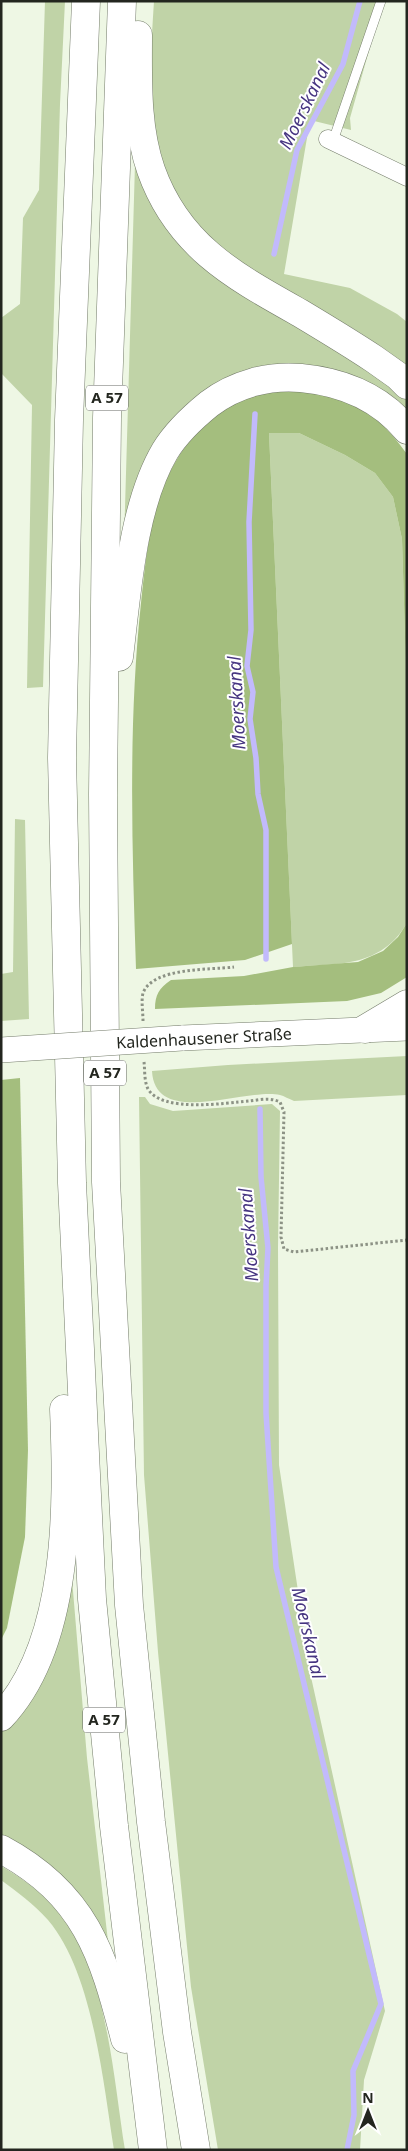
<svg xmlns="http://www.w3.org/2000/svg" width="408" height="2151" viewBox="0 0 408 2151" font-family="'Noto Sans',sans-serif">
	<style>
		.green { fill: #c0d3a7 }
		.forest { fill: #a4be7e }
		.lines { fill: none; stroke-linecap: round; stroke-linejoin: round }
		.stream { stroke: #c2bafc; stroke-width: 5.5 }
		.lane-casing { stroke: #747c6a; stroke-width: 10 }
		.street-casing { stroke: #747c6a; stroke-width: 19 }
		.secondary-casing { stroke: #747c6a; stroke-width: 26 }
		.highway-casing { stroke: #747c6a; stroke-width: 29 }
		.path { stroke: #8c9285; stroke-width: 3; stroke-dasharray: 2.5 2.5; stroke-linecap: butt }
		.lane { stroke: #fff; stroke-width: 9 }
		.street { stroke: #fff; stroke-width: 18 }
		.secondary { stroke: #fff; stroke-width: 25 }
		.highway { stroke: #fff; stroke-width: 28 }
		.secondary-bridge-casing { stroke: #747c6a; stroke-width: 26; stroke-linecap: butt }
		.secondary-bridge { stroke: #fff; stroke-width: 25 }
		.labels { text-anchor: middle; stroke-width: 4; stroke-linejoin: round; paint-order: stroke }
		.shield { fill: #fff; stroke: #656762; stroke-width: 1 }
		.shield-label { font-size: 15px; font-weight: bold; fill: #23261f }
		.street-label { font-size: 16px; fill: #23261f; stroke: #fff }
		.water-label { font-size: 18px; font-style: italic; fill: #463581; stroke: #fff }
	</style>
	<rect width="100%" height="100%" fill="#eef7e4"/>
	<!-- green -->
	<g class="green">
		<polygon points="45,1 65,1 60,104 43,687 27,688 32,405 1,373 1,318 20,304 23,218 39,190"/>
		<path d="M154,1H383L350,118L351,130L310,120L284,274L350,288L397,314L407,322V366C354,323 290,296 233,259C220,251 208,236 198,225C142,159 149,81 154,1Z"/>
		<polygon points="138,161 153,198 399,389 407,399 407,417 390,402 205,396 124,542 135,164"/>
		<path d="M269,433H299L345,455L375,473L393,497L402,539L407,703V923C380,968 340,963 293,967Z"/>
		<polygon points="15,819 25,820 29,1019 1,1021 1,974 13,972"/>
		<path d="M407,1056V1095L294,1101C289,1099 284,1096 280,1095C247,1087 155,1129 152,1071L228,1065Z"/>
		<polygon points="139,1097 145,1097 150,1104 173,1111 272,1104 280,1111 278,1247 279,1465 311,1677 385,2011 364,2080 360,2150 218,2150 191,1987 158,1652 144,1475"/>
		<polygon points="70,1555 87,1758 109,1950 1,1842 1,1726"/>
		<path d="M1,1866C27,1881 50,1898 67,1923C107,1978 114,2082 125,2150H114C103,2082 93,1973 48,1920C34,1904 17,1892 1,1880Z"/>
	</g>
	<!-- forest -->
	<g class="forest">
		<path d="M289,389C347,396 372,405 407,454V703L402,539L393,497L375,473L345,455L299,433H269L292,944L245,960L136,969C132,847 128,724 141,603C146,555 151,503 176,461C193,432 222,404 256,395C266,392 278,391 289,389Z"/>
		<path d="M407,923V977L381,993L347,1001L155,1009C155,995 159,988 171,980L244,976L293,967L358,962L383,951L398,937Z"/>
		<polygon points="20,1078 28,1450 25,1537 7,1628 1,1640 1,1080"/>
	</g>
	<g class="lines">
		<!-- stream -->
		<g class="stream">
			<polyline points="274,254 297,150 343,64 360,1"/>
			<polyline points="255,414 249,522 251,630 247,666 253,692 250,719 256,758 258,794 266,830 266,959"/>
			<polyline points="260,1109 261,1177 268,1248 266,1286 266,1413 276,1567 381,2004 353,2071 354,2115 347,2150"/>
		</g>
		<!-- lane casing -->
		<g class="lane-casing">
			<polyline id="lane" points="333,141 381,1"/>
		</g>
		<!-- street casing -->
		<g class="street-casing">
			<polyline id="street" points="328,139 407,177"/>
		</g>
		<!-- secondary casing -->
		<g class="secondary-casing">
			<polyline id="secondary" points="182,1038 407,1028"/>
		</g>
		<!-- highway casing -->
		<g class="highway-casing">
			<g id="highway">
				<polyline points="86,1 69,420 62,758 72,1183 92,1599 114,1826 153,2150"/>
				<polyline points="122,1 107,418 103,795 106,1182 129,1605 151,1822 177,2032 196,2150"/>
				<path d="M138,35C138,79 136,127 151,170C178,246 234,276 300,313C325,328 350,343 374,359L398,376L407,385"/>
				<path d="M119,657C127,593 132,507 165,451C176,433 193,417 209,404C235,384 269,375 301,378C343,382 380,397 407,430"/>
				<polyline points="365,1029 407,1004"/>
				<path d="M1,1717C70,1644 68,1505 64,1409"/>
				<path d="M1,1849C85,1894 103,1953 125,2039"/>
			</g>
		</g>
		<!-- path -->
		<g class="path">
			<path d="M143,1021C143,1012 141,1001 143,993C153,967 210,970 234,967"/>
			<path d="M144,1062C145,1070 144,1081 148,1089C162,1113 226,1103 249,1101C259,1100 270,1097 280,1102L284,1112L281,1237L284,1249L294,1252L407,1240"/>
		</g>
		<!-- lane -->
		<use href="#lane" class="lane"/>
		<!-- street -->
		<use href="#street" class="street"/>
		<!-- secondary -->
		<use href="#secondary" class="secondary"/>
		<!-- highway -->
		<use href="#highway" class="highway"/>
		<!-- secondary-bridge casing -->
		<g class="secondary-bridge-casing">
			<polyline id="secondary-bridge" points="1,1050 182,1038"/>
		</g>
		<!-- secondary-bridge -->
		<use href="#secondary-bridge" class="secondary-bridge"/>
	</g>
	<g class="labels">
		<!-- shield labels -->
		<g class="shield">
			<rect x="86" y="385.5" width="42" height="25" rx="4"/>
			<rect x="84" y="1060.5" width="42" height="25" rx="4"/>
			<rect x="83" y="1707.5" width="42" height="25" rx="4"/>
		</g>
		<g class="shield-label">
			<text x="107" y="403">A 57</text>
			<text x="105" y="1078">A 57</text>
			<text x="104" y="1725">A 57</text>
		</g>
		<!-- street labels -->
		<g class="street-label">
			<text transform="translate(204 1038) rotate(-3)" y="6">Kaldenhausener Straße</text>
		</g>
		<!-- water labels -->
		<g class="water-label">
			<text transform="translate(305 106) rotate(-64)" y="6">Moerskanal</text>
			<text transform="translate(237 703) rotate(-93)" y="6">Moerskanal</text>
			<text transform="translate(249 1235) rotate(-94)" y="6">Moerskanal</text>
			<text transform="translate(308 1633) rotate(77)" y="6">Moerskanal</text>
		</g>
	</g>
	<!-- border -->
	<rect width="408" height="2151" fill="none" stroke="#23261f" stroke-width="5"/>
	<!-- north arrow -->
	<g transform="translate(368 2111)" stroke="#ffffff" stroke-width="4" paint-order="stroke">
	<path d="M0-4L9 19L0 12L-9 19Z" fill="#23261f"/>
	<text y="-8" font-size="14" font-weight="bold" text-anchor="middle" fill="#23261f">N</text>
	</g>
</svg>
